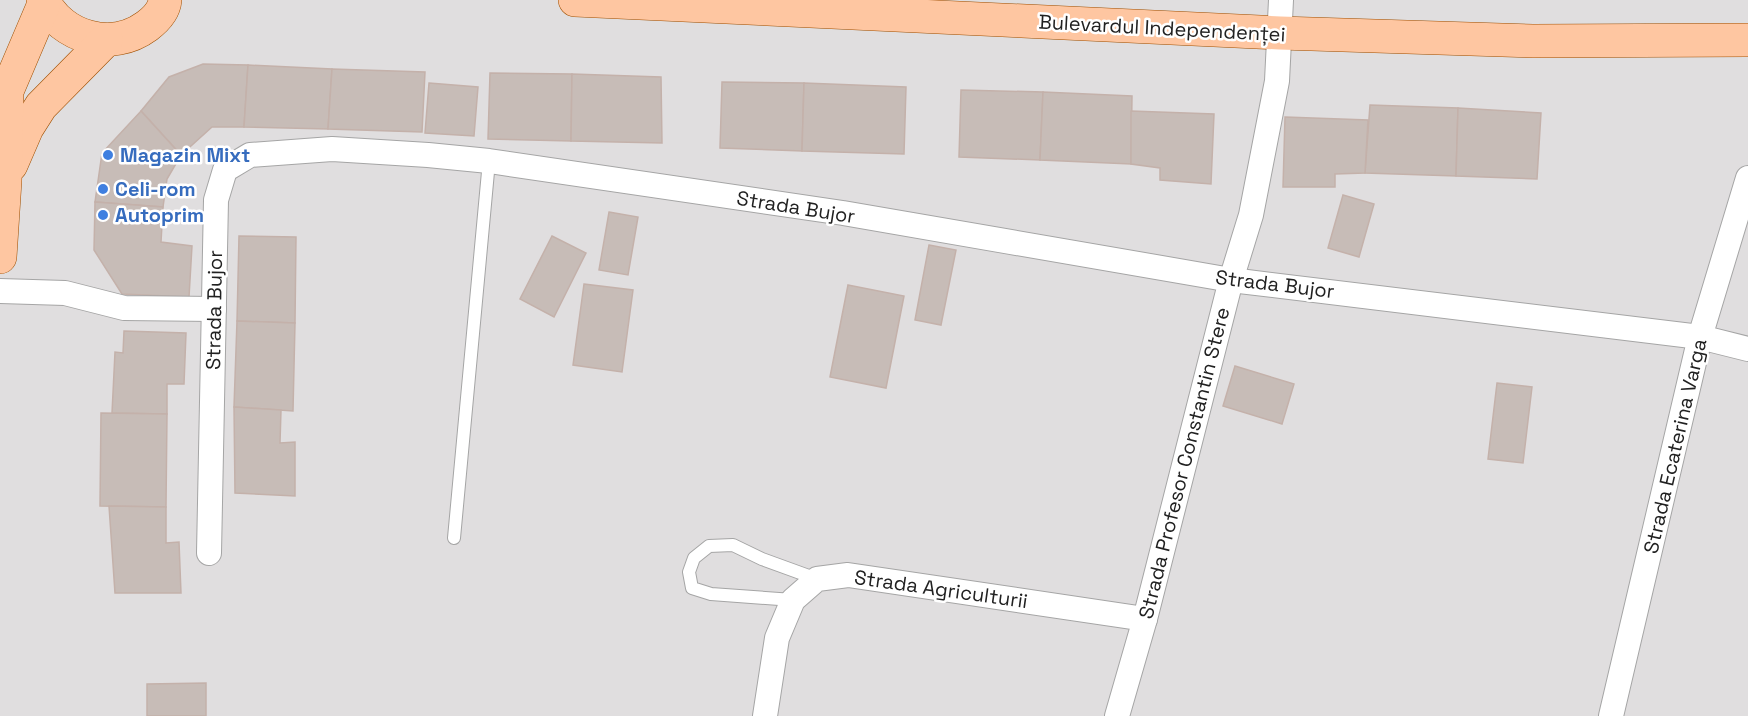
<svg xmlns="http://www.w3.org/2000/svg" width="1748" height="716" viewBox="0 0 1748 716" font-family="'Space Grotesk',sans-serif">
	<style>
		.residential { fill: #e0dedf }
		.building { fill: #c7bcb7; stroke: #c4b1aa; stroke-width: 1.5 }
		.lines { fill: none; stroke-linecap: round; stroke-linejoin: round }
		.service-casing { stroke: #a5a5a5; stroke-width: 14 }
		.minor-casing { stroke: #a5a5a5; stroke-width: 26 }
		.primary-casing { stroke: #9f4f00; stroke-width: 34 }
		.service { stroke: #fff; stroke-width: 12 }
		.minor { stroke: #fff; stroke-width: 24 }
		.primary { stroke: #fec6a1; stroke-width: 33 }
		.shop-dot { fill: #3f7fe0; stroke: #fff; stroke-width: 2 }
		.labels { text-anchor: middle; stroke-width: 5; stroke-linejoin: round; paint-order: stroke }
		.street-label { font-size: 20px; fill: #212121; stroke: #fff }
		.shop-label { font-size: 20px; font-weight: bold; fill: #366cbe; stroke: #fff; text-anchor: start }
	</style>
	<rect width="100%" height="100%" fill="#f2ede8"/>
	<!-- residential -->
	<rect class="residential" x="0" y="0" width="1748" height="716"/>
	<!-- building -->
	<g class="building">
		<polygon points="203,64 248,65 244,127 212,127 181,155 141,111 169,77"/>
		<polygon points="248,65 332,69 328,129 244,127"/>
		<polygon points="332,69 425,72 422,132 328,129"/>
		<polygon points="490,73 572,74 571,141 488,139"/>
		<polygon points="572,74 661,77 662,143 571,141"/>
		<polygon points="722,82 804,83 802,151 720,148"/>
		<polygon points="429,83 478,87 474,136 425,133"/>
		<polygon points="804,83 906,87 904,154 802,151"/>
		<polygon points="961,90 1043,92 1040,160 959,157"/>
		<polygon points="1043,92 1132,96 1131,164 1040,160"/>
		<polygon points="1370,105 1458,108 1456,176 1365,173"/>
		<polygon points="1458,108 1541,113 1537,179 1456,176"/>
		<polygon points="141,111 181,155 167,179 163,207 95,202 102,153"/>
		<polygon points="1131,111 1214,114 1211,184 1160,180 1160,168 1131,164"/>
		<polygon points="1285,117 1368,120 1365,173 1335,174 1335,187 1283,187"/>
		<polygon points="1343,195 1374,204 1359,257 1328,248"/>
		<polygon points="95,202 163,207 161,242 192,246 189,297 122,294 94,250"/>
		<polygon points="609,212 638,217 628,275 599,270"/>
		<polygon points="239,236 296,237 295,323 237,321"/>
		<polygon points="552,236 586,253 554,317 520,299"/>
		<polygon points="929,245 956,250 941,325 915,320"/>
		<polygon points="584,284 633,290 622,372 573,365"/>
		<polygon points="848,285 904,296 886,388 830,377"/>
		<polygon points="237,321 295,323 293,411 234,407"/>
		<polygon points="124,331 186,333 184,384 167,384 167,414 112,413 115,352 123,353"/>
		<polygon points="1235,366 1294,384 1282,424 1223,406"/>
		<polygon points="1497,383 1532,387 1523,463 1488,459"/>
		<polygon points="234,407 281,410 280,443 295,442 295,496 235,493"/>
		<polygon points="101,413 167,414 166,507 100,506"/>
		<polygon points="109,506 166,507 166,543 179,542 181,593 115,593"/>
		<polygon points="206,683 206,716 147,716 147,684"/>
	</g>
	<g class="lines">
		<!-- service casing -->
		<g class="service-casing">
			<g id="service">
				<polyline points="454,538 489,161"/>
				<polyline points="793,600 711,594 692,588 689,572 694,558 709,546 733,545 762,559 817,579"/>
			</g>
		</g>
		<!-- minor casing -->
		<g class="minor-casing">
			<g id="minor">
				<polyline points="0,291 65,293 124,308 214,309"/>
				<polyline points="209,553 216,200 225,170 250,155 332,149 428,155 489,161 843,213 1231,280 1700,337 1748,349"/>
				<polyline points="765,716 777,638 793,600 817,579 848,575 1145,619"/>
				<polyline points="1117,716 1145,619 1231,280 1251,215 1277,81 1281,0"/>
				<polyline points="1611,716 1700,337 1748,178"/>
			</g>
		</g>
		<!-- primary casing -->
		<g class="primary-casing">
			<g id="primary">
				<path d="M43,0C62,38 112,52 147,26C155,20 164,11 165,0"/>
				<polyline points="575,0 1280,33 1533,41 1748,40"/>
				<polyline points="11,165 27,128 41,106 106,40"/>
				<polyline points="0,257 5,181 7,91 44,4"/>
			</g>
		</g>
		<!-- service -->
		<use href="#service" class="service"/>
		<!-- minor -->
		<use href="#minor" class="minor"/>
		<!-- primary -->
		<use href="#primary" class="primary"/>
	</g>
	<!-- markers -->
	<g class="shop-dot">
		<circle cx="108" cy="155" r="6"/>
		<circle cx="103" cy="189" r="6"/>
		<circle cx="103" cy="215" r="6"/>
	</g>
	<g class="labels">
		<!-- street labels -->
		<g class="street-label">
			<text transform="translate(1162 28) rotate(3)" y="7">Bulevardul Independenței</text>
			<text transform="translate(796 207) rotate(9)" y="7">Strada Bujor</text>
			<text transform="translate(1275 284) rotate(7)" y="7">Strada Bujor</text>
			<text transform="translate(214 310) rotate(-89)" y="7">Strada Bujor</text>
			<text transform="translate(1675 446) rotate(-77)" y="7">Strada Ecaterina Varga</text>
			<text transform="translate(1184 463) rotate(-76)" y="7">Strada Profesor Constantin Stere</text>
			<text transform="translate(941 589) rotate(8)" y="7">Strada Agriculturii</text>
		</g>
		<!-- shop labels -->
		<g class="shop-label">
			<text x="120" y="162">Magazin Mixt</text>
			<text x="115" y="196">Celi-rom</text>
			<text x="115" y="222">Autoprim</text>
		</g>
	</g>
</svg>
